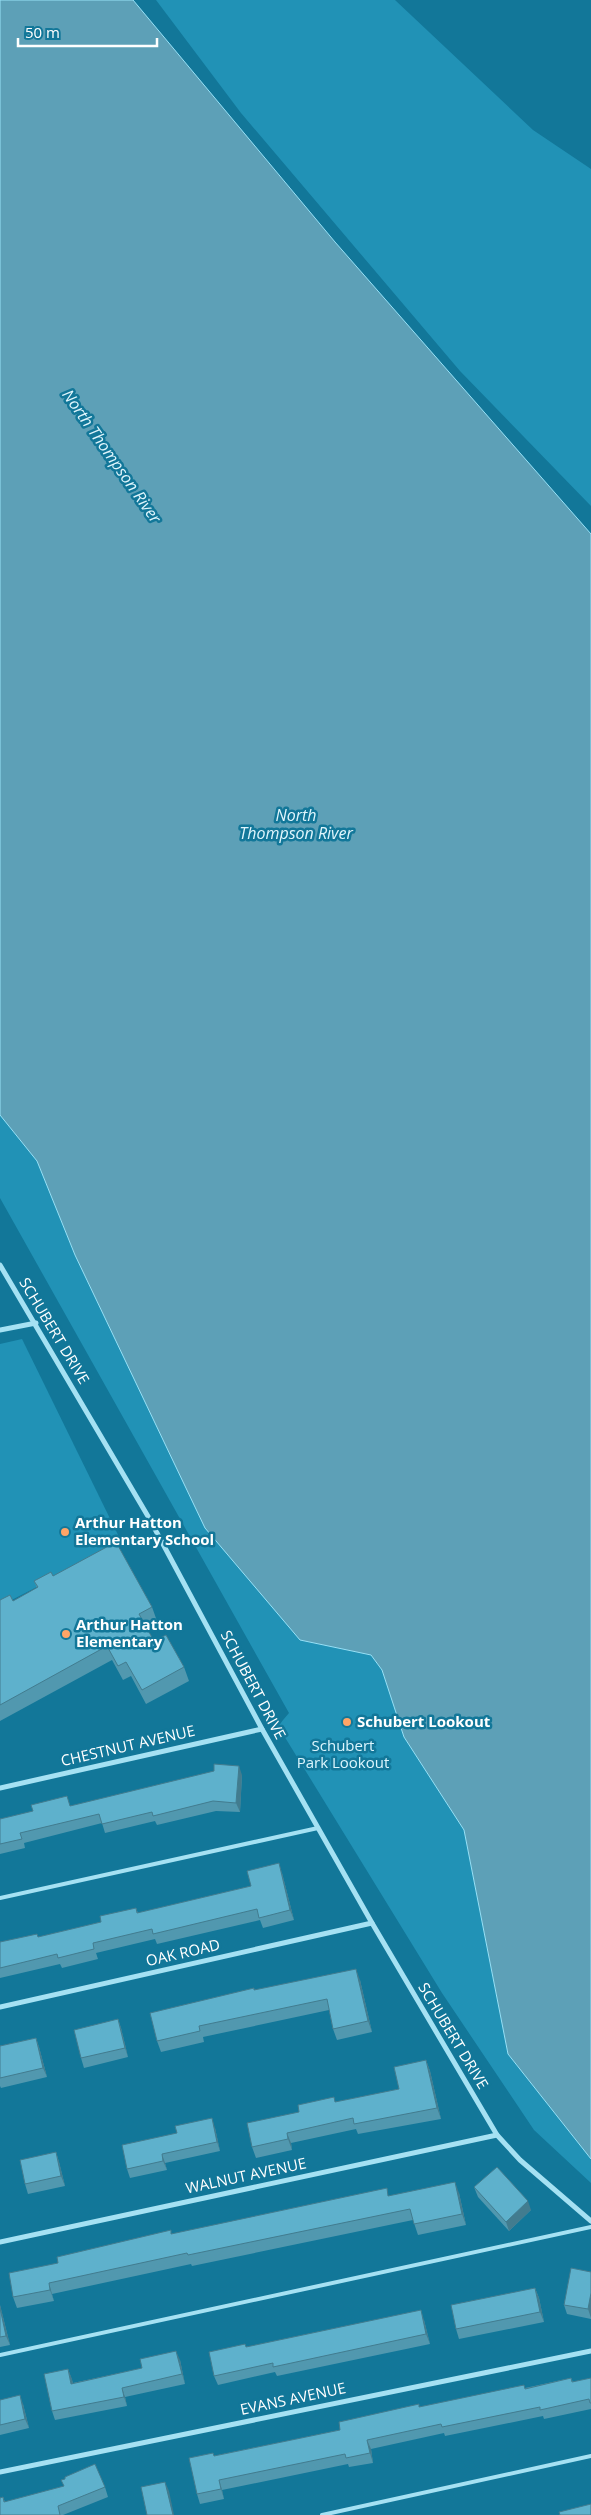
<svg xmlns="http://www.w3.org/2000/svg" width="591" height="2515" viewBox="0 0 591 2515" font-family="'Open Sans',sans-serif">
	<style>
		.green { fill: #2192b6 }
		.water { fill: #5da0b7; stroke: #97e1f7 }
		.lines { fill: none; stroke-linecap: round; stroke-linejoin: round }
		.lane { stroke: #a5e1f3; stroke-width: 4 }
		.street { stroke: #a5e1f3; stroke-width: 5 }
		.wall { fill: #5198af }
		.shaded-wall { fill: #427c8f }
		.building { fill: #5eb1cc; stroke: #427c8f }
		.poi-dot { fill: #ffa567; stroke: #127799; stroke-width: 2 }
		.labels { text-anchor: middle; stroke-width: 5; stroke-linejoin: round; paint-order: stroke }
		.street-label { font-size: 15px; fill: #fff; stroke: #127799 }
		.poi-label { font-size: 15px; font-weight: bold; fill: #fff; stroke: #127799; text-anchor: start }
		.park-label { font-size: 15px; fill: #dcf6fe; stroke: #127799 }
		.water-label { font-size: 16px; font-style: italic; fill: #e0f6fd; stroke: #127799 }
	</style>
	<rect width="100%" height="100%" fill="#127799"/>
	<!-- green -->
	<g class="green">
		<polygon points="156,0 395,0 533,130 591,169 591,506 460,371 241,113"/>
		<polygon points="0,1115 37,1161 75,1255 113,1335 300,1640 371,1655 382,1670 404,1737 464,1830 508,2054 591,2159 591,2183 534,2130 442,1993 278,1726 289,1713 0,1198"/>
		<polygon points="22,1339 122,1543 0,1606 0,1344"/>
	</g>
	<!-- water -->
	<polygon class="water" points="0,0 133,0 335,242 591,534 591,2159 508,2054 464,1830 404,1737 382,1670 371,1655 300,1640 205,1528 75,1255 37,1161 0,1115"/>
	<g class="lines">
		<!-- lane -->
		<g class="lane">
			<polyline points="0,1898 318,1828"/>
			<polyline points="0,2355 591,2227"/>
			<polyline points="322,2515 591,2456"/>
		</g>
		<!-- street -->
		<g class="street">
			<polyline points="0,1265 149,1518 262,1729 372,1923 497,2135 520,2160 591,2221"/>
			<polyline points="0,1330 36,1323"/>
			<polyline points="0,1788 262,1729"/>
			<polyline points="0,2007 372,1923"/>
			<polyline points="0,2242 497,2135"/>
			<polyline points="0,2472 591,2351"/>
		</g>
	</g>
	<!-- wall -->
	<g class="wall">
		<polygon points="53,1576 152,1607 157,1621 146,1627 154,1641 184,1667 189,1681 146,1704 131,1676 123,1680 112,1660 0,1721 0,1600 13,1601 37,1588 34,1581"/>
		<polygon points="242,1775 240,1812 216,1811 157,1825 155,1821 105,1833 102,1823 24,1843 25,1848 0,1854 0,1819"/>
		<polygon points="282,1873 294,1920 263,1928 260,1920 157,1944 155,1939 96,1953 98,1959 62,1968 60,1964 0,1978 0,1942 39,1937 101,1922 136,1908 138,1913 251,1886"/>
		<polygon points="360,1980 372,2032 337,2040 333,2029 329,2010 203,2037 204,2042 161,2052 157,2041 254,1990"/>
		<polygon points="118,2019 121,2028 128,2057 84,2068 81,2058"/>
		<polygon points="36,2038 39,2047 47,2077 1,2088 0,2086 0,2046"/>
		<polygon points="426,2060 430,2071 441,2119 358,2134 356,2129 291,2143 292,2150 256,2158 252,2147 299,2112 336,2102 399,2089"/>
		<polygon points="215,2128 220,2151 165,2163 167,2170 130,2178 127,2169"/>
		<polygon points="56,2152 59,2162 65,2186 28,2194 25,2184"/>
		<polygon points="474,2187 531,2210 509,2231 478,2197"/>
		<polygon points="459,2193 466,2225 418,2235 413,2220 192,2266 191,2264 52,2294 54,2301 17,2308 13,2297 58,2263 172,2234 390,2196"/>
		<polygon points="591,2272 591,2319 567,2314 564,2305"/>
		<polygon points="535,2288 539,2298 544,2322 459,2339 456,2329"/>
		<polygon points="0,2305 10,2345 0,2347"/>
		<polygon points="424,2320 430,2344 277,2376 275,2372 218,2385 214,2376 245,2344 246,2347"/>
		<polygon points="180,2360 185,2384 125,2397 127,2406 55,2420 52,2411 68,2369 73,2383"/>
		<polygon points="571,2378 573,2382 591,2378 591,2409 544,2419 543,2416 445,2436 444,2433 371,2449 373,2463 349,2467 348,2464 222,2490 224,2499 200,2504 197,2494 213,2453 214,2456 340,2430 420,2407 525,2388"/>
		<polygon points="0,2400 23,2404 29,2428 0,2435"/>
		<polygon points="105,2487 108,2497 63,2515 0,2515 3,2497 5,2502"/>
	</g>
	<!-- shaded-wall -->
	<g class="shaded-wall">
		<polygon points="239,1766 242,1775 240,1812 236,1803"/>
		<polygon points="279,1863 282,1873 294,1920 290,1910"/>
		<polygon points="356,1969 360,1980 372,2032 368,2021"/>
		<polygon points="118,2019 121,2028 128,2057 125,2048"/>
		<polygon points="36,2038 39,2047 47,2077 43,2068"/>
		<polygon points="426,2060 430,2071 441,2119 437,2108"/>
		<polygon points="212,2118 215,2128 220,2151 217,2142"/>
		<polygon points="287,2133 291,2143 292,2150 288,2139"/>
		<polygon points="56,2152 59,2162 65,2186 61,2176"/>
		<polygon points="162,2154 165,2163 167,2170 163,2161"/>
		<polygon points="455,2182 459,2193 466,2225 462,2214"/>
		<polygon points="528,2201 531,2210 509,2231 506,2222"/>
		<polygon points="49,2283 52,2294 54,2301 50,2290"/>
		<polygon points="535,2288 539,2298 544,2322 540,2312"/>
		<polygon points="591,2293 591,2318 588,2309"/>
		<polygon points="0,2305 10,2345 6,2336 0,2308"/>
		<polygon points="421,2310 424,2320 430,2344 426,2334"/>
		<polygon points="176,2351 180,2360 185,2384 182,2374"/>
		<polygon points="68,2369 72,2379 75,2393 71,2384"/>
		<polygon points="122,2388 125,2397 127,2406 124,2397"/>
		<polygon points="20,2395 23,2404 29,2428 25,2419"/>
		<polygon points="367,2440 371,2449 373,2463 370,2453"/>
		<polygon points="219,2480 222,2490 224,2499 221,2489"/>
		<polygon points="165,2482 169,2491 174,2515 173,2515"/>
	</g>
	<!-- building -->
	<g class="building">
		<polygon points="116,1542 152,1607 139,1614 154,1641 166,1635 184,1667 142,1690 126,1662 118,1666 107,1646 0,1705 0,1600 10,1595 13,1601 38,1587 34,1581 51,1572 53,1576"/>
		<polygon points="214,1764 239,1766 236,1803 213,1801 153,1816 152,1812 102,1824 99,1814 20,1833 22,1839 0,1844 0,1819 33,1811 31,1805 67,1796 70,1806 214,1771"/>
		<polygon points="279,1863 290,1910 259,1918 257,1909 153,1934 152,1929 93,1943 94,1949 58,1958 57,1954 0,1968 0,1942 37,1934 38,1937 101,1922 100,1916 136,1908 137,1913 251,1886 247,1871"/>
		<polygon points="356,1969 368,2021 333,2029 327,1999 199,2026 200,2031 157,2041 150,2013 254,1988 254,1990"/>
		<polygon points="118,2019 125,2048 81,2058 74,2030"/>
		<polygon points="36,2038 43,2068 0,2078 0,2046"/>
		<polygon points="426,2060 437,2108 354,2124 353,2118 287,2133 288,2139 252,2147 247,2123 299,2112 298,2105 334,2097 335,2102 399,2089 394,2067"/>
		<polygon points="212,2118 217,2142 162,2154 163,2161 127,2169 122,2145 177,2133 175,2126"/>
		<polygon points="56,2152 61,2176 25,2184 20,2160"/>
		<polygon points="497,2167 528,2201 506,2222 474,2187"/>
		<polygon points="455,2182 462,2214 414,2224 410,2209 188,2255 187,2253 49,2283 50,2290 13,2297 9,2273 58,2263 57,2257 171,2230 171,2234 387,2188 388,2196"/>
		<polygon points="571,2268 591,2272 591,2293 588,2309 564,2305"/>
		<polygon points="535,2288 540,2312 456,2329 451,2305"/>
		<polygon points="0,2308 6,2336 0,2337"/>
		<polygon points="421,2310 426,2334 273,2367 273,2363 214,2376 209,2352 245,2344 246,2347"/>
		<polygon points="176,2351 182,2374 122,2388 124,2397 52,2411 44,2374 68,2369 71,2384 142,2368 140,2359"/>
		<polygon points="571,2378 572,2382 591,2378 591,2403 590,2403 589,2399 540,2410 540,2407 442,2427 441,2424 367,2440 370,2453 346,2458 345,2454 219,2480 221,2489 197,2494 189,2458 213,2453 214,2456 340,2430 339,2422 419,2404 419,2407 524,2385 525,2389"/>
		<polygon points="20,2395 25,2419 0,2425 0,2400"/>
		<polygon points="95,2464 105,2487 58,2506 60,2515 0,2515 0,2498 3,2497 4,2502 64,2486 61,2480 65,2479 65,2477"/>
		<polygon points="165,2482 173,2515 147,2515 141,2487"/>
		<polygon points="591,2504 591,2515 560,2515 559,2512"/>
	</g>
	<!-- markers -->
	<g class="poi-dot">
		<circle cx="65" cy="1532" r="5"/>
		<circle cx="66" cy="1634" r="5"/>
		<circle cx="347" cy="1722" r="5"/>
	</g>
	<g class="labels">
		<!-- street labels -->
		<g class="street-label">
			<text transform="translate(54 1331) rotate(59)" y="5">SCHUBERT DRIVE</text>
			<text transform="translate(253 1685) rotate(62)" y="5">SCHUBERT DRIVE</text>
			<text transform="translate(128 1746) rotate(-13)" y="5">CHESTNUT AVENUE</text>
			<text transform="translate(183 1953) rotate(-13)" y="5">OAK ROAD</text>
			<text transform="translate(453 2036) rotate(59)" y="5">SCHUBERT DRIVE</text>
			<text transform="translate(246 2176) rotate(-12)" y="5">WALNUT AVENUE</text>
			<text transform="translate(293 2399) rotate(-12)" y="5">EVANS AVENUE</text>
		</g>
		<!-- poi labels -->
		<g class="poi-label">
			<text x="75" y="1528">Arthur Hatton<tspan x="75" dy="17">Elementary School</tspan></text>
			<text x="76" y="1630">Arthur Hatton<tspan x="76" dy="17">Elementary</tspan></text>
			<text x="357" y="1727">Schubert Lookout</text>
		</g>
		<!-- park labels -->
		<g class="park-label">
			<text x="343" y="1751">Schubert<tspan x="343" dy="17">Park Lookout</tspan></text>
		</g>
		<!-- water labels -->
		<g class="water-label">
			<text transform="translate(112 456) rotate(55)" y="6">North Thompson River</text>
			<text x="296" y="821">North<tspan x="296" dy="18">Thompson River</tspan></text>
		</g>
	</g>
	<!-- scale -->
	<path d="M18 38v8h139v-8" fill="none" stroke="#ffffff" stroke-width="2.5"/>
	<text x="25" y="38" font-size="15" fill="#ffffff" stroke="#127799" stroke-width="4" paint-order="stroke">50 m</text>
</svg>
